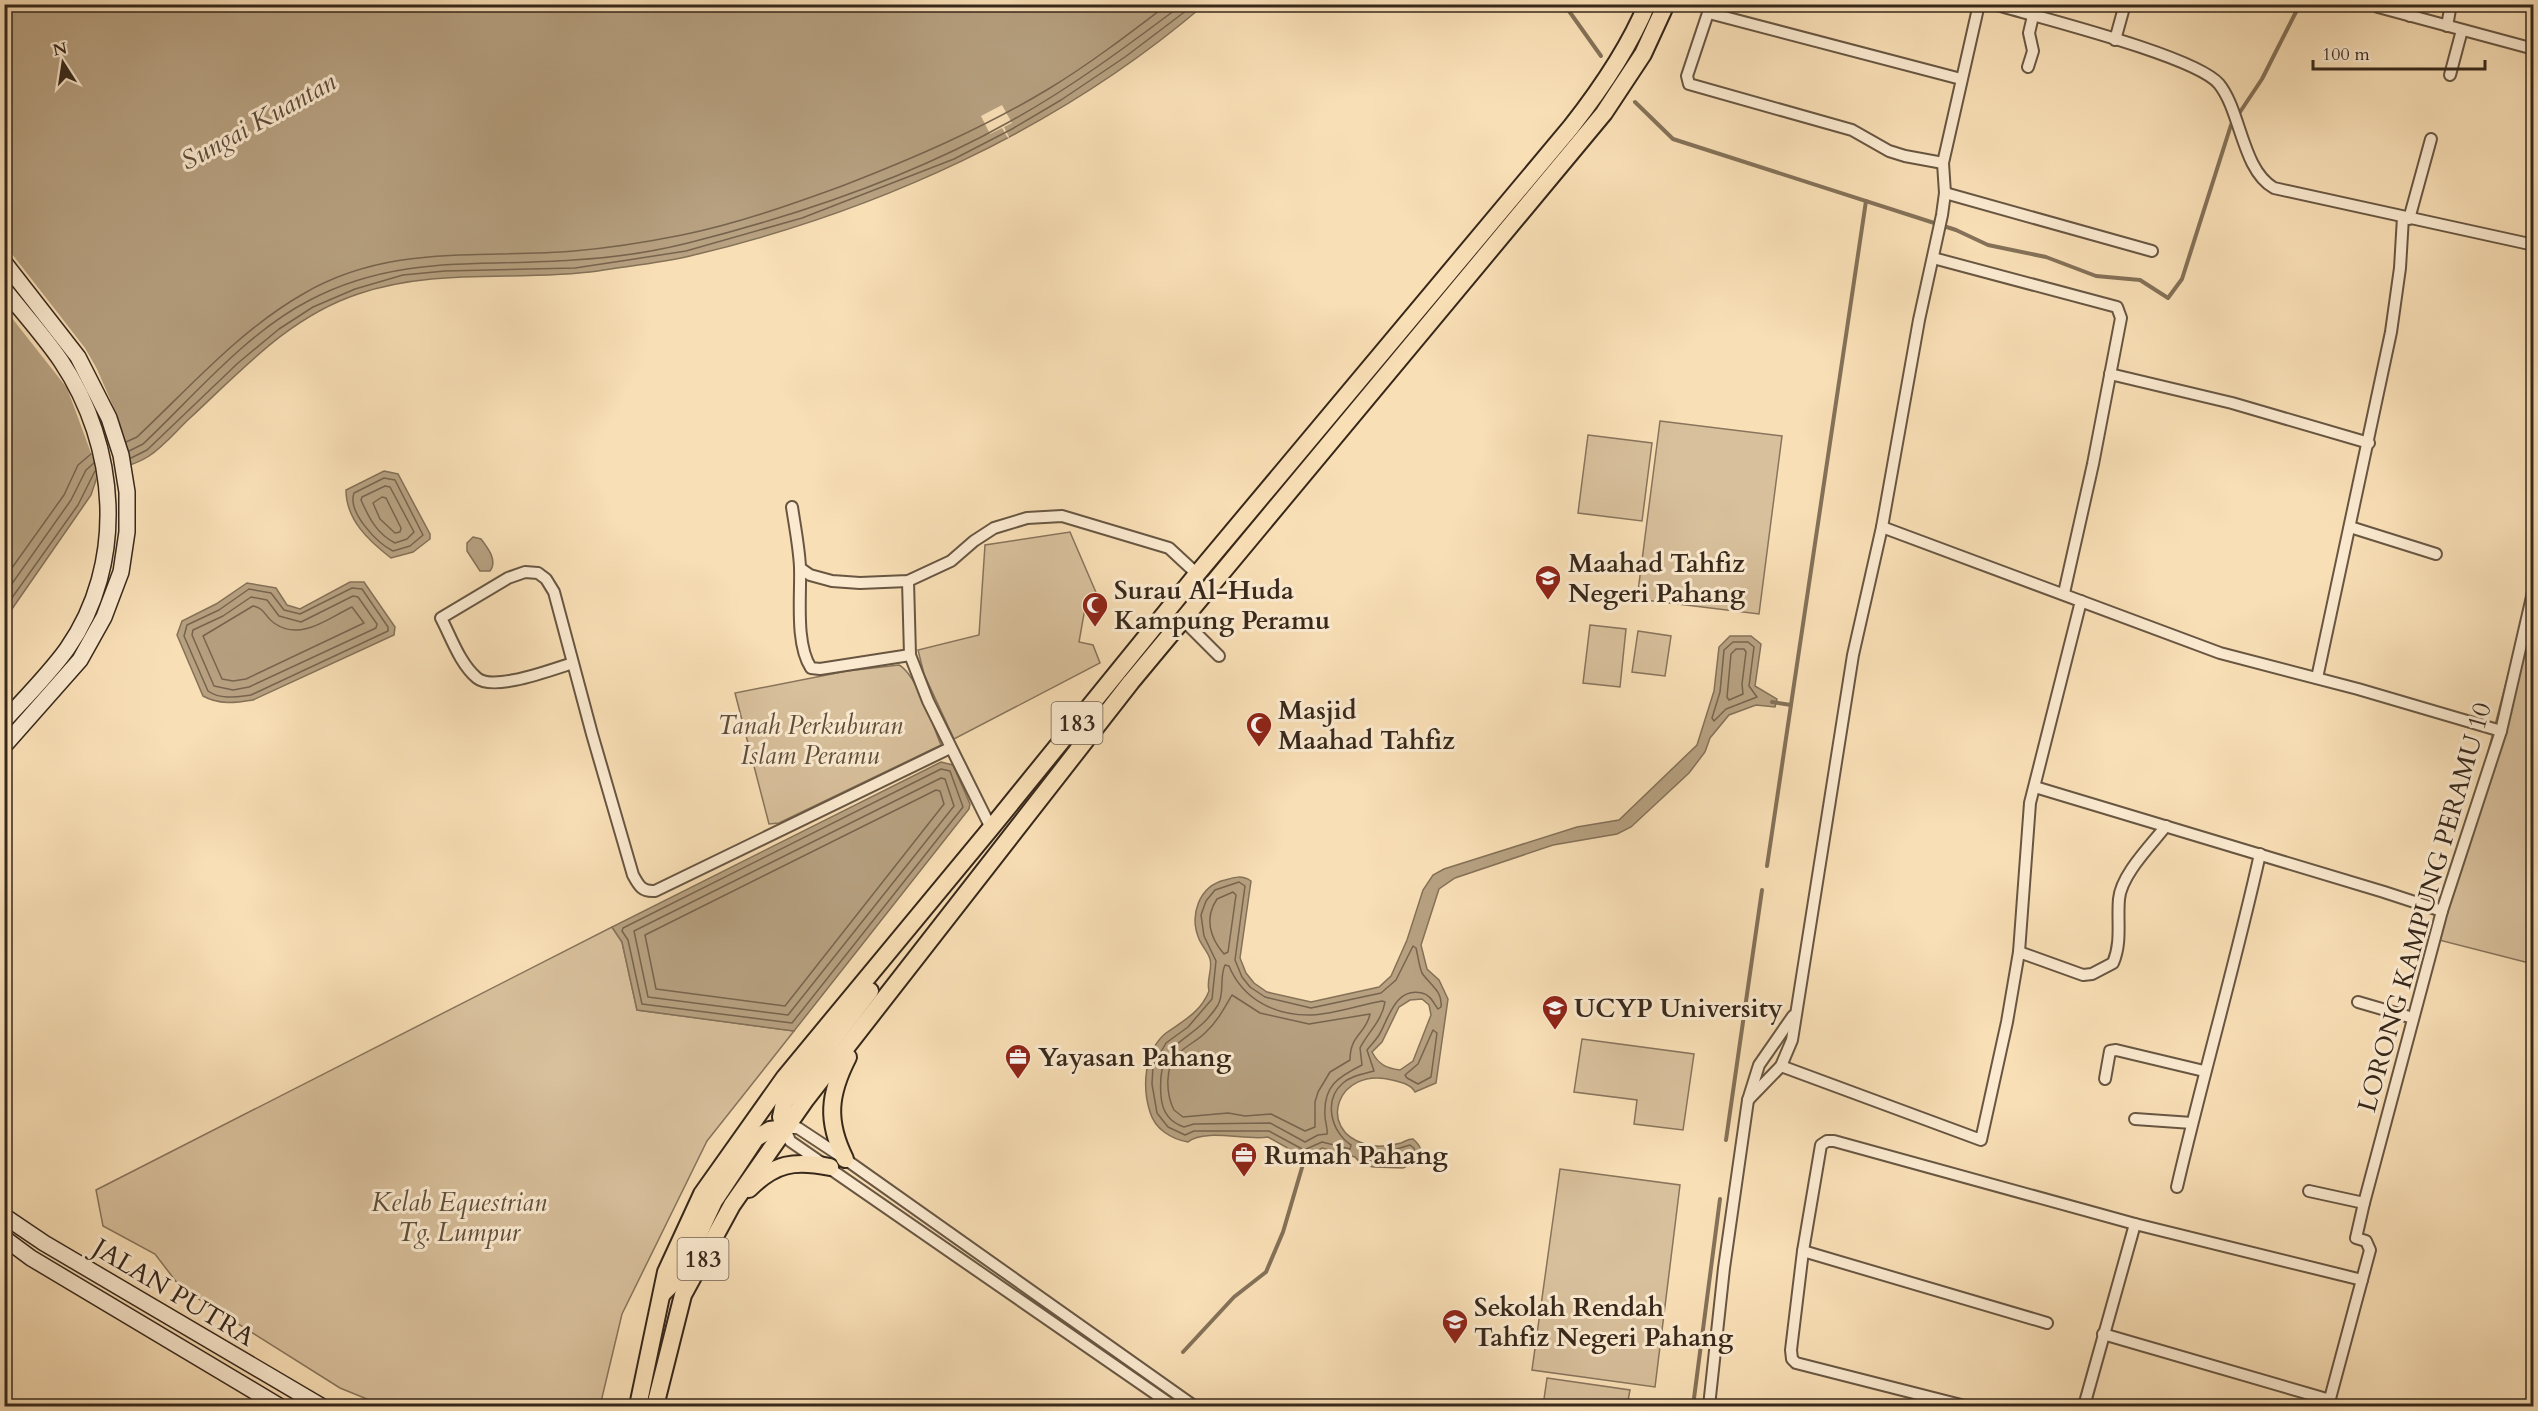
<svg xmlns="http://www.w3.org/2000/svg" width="2538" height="1411" viewBox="0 0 2538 1411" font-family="Cardo,serif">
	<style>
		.green { fill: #d8c09c; stroke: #88745c; stroke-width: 1.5 }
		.water { fill: #b7a181; stroke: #847158; stroke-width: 1.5; fill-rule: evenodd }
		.pier { fill: #f9dfb6 }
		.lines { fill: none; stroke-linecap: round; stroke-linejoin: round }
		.shore { stroke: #77644e; stroke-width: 1.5 }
		.stream { stroke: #847158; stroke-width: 4 }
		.minor-casing { stroke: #685642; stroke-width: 14 }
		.secondary-casing { stroke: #37281b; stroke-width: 18 }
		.trunk-casing { stroke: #37281b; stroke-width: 20 }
		.minor { stroke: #fbead0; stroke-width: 10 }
		.secondary { stroke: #fbead0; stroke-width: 15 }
		.trunk { stroke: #f9dfb6; stroke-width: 16 }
		.labels { text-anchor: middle; stroke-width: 6; stroke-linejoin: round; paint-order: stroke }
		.shield { fill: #fbead0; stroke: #726251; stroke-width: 1.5 }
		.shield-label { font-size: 24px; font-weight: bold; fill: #37281b }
		.poi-label { font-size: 26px; font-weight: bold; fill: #37281b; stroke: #fbead0; text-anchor: start }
		.park-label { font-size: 26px; font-style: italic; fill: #5f4e3b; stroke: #fbead0 }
		.street-label { font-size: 26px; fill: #37281b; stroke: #fbead0 }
		.water-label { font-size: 27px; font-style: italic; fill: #5d4c3a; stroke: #fbead0 }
	</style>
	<rect width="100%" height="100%" fill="#f9dfb6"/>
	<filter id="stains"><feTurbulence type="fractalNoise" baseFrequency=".00333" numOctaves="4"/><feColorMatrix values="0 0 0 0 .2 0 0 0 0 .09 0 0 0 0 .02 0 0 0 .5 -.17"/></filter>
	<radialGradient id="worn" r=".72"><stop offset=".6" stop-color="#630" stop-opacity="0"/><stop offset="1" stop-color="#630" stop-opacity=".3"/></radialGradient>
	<!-- green -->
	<g class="green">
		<polygon points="1660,421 1782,436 1759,614 1637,599"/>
		<polygon points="1588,435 1652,443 1642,521 1578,513"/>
		<polygon points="1070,532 1104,611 1085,608 1079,642 1093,645 1100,663 954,739 924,674 918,650 979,635 985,545"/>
		<polygon points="2533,579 2533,964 2439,940"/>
		<polygon points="1590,625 1626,629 1620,687 1583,683"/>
		<polygon points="1638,631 1671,636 1665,676 1632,672"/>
		<path d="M899,665C917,675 933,726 941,745L779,823L769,824L735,693L847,671Z"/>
		<polygon points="612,927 622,942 637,1010 794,1031 707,1141 622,1314 600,1406 384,1406 340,1388 181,1288 155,1254 103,1226 96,1190"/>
		<polygon points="1582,1039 1694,1054 1683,1130 1634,1124 1637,1100 1574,1092"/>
		<polygon points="1560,1169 1680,1185 1655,1387 1532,1370"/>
		<polygon points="1547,1378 1630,1390 1627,1406 1543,1406"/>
	</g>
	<!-- water -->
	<g class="water">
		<path d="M4,5L5,4L1204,5C1058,130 876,212 690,256C660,263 629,266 598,271C518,282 437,267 358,294C289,317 242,370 190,418C177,430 164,446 149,456C134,466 114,470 97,477L91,495L82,508L5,619Z"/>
		<path d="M384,471L398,474L430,534V539L413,552L391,558C369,541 346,520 346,490Z"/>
		<path d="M473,537L481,539C488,548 498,561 490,571H480L467,551V543Z"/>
		<path d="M350,582H364L395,627L394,635L253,700C235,703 219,705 203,696L177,635L182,621L216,604L247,583L276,588L287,605L300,609Z"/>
		<path d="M1730,636H1751L1761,644L1755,686L1777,699L1775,707L1756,705L1729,715L1710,738L1705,752L1689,773L1631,827L1617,834L1553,845L1455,878L1439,889L1421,945L1427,969L1439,980L1448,999L1436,1083L1415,1092C1411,1084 1400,1082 1392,1080C1337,1066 1316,1130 1365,1144C1376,1148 1389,1146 1401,1143C1406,1141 1408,1139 1413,1139C1420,1145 1425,1153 1418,1161L1403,1168L1374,1167L1362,1165L1355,1157L1322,1148L1305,1158L1268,1137C1247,1141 1205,1128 1188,1142C1171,1139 1155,1129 1150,1112C1142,1087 1144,1051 1166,1033C1183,1021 1201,1012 1209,991C1206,979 1213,970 1210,959C1208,952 1202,946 1199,939C1189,915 1199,886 1225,880C1235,877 1242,875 1251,881L1240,958L1246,973L1254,983L1267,992L1311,1002L1379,987L1391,976L1407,940L1423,890L1433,875L1444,869L1577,827L1619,820L1697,745L1714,691L1719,647ZM1422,999L1429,1005L1431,1015L1413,1061L1400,1070C1386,1068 1379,1065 1372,1052L1382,1042L1399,1007L1410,1000Z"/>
		<polygon points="941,762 953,765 970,804 969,809 794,1031 637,1010 622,942 612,927"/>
	</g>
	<!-- pier -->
	<g class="pier">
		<polygon points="1002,105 1012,123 1004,127 1009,137 1008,138 1002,128 990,134 981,116"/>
		<polygon points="5,245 85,348 97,369 117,415 132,468 110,473 100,479 97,484 94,461 67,388 4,308"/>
	</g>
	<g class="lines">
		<!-- shore -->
		<g class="shore">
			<path d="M126,442L137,437C190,387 240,330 303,294C390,243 479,259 574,251C609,248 647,242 682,235C736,224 790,205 842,186C914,158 984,128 1050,88C1091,63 1130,33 1168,4"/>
			<path d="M129,451L143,444C194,396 247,332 310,300C398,254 479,267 573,260C610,258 652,252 688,243C795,216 913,176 1009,122C1071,88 1127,46 1183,4"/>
			<polyline points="131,458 147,450 238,363 279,329 313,307 355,289 403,275 445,271 575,268 628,260 686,251 802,218 954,159 1012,129 1061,100 1125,57 1195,4"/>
			<path d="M384,478L395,480L423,535L410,546L393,551C377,543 347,512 354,493Z"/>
			<path d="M385,486L390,487L414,532L407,539L395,543C377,534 369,518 361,500L362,497Z"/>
			<polygon points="382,497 386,498 401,528 400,532 395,533 380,519 373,503"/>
			<polyline points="4,579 64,495 78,465 91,454"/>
			<path d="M352,588L362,589L388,627V631L251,695C236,697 221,700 208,691L184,636L187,625L219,610L249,589L271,593L284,610L300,614Z"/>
			<polyline points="4,595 71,500 86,470 94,463"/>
			<polygon points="353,596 358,597 377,624 376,628 249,687 233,690 214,686 192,635 193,630 223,616 251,597 267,600 279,616 301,622"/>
			<path d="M253,606C265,608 265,617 274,623C301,642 328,618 352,607L364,623L246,679L233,681L222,679L203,636Z"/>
			<polyline points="4,609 78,505 95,471"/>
			<polygon points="1733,642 1748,642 1754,647 1749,686 1757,697 1726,709 1714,721 1712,718 1720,692 1724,650"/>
			<polygon points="1736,649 1744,649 1746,652 1742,684 1743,694 1729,700 1727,697 1731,654"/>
			<polygon points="941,769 950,771 963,807 792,1023 642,1004 628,940 622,931 623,928"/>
			<polygon points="941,778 945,779 954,806 788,1015 648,997 634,931"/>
			<polygon points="936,790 940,791 944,804 785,1006 656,989 645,935"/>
			<path d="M1239,882L1245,886L1235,960L1242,977L1250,987L1265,997L1311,1008L1381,993L1396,980L1413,946L1416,948C1418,956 1419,966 1422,973C1430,985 1443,991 1441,1007L1438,1009C1434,1004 1431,995 1422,993C1395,987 1389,1018 1379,1035C1375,1041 1371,1045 1367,1050L1374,1071C1364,1074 1352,1075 1343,1083C1323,1100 1331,1132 1351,1145L1350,1149L1322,1142L1304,1150L1269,1131H1194L1185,1135L1168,1127L1157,1113L1152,1084L1153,1066L1166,1043L1188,1027L1212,999L1216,961L1204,936L1201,915L1206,901L1215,890Z"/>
			<path d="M1233,892L1236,895L1228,952L1224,954C1210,938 1204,918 1217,899Z"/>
			<path d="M1225,965L1229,966C1243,1000 1276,1016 1312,1015C1335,1014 1359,1005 1382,1001L1385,1002C1382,1021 1368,1032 1360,1048L1362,1065C1338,1077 1323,1086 1325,1116C1325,1122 1328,1129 1327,1134L1318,1135L1305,1142L1270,1123L1194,1124L1184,1127C1169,1122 1162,1111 1161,1096C1156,1036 1192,1046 1218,1005C1225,992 1219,978 1225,965Z"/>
			<path d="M1232,995L1260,1013L1309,1024L1370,1014C1366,1034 1350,1034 1350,1060L1330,1072L1318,1092L1315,1102V1127L1305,1131L1271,1114L1245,1116L1228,1113L1183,1117L1174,1110C1166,1094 1164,1066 1179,1053C1187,1045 1197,1041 1205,1033C1217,1022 1224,1009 1232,995Z"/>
			<polygon points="1433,1030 1437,1033 1431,1077 1418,1084 1407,1078 1405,1075 1418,1064"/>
			<path d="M1410,1145L1414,1148L1415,1155C1402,1163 1373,1169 1362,1154L1364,1150L1383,1153Z"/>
		</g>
		<!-- stream -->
		<g class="stream">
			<polyline points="1564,4 1601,56"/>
			<polyline points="1635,102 1673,139 1956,230 1988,245 2046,257 2096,276 2140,280 2168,298 2182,279 2231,125"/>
			<polyline points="2238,115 2262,79 2300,4"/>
			<polyline points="1772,702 1791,705"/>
			<polyline points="1767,866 1866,201"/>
			<polyline points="1726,1140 1762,890"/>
			<polyline points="1183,1352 1234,1297 1266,1272 1283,1232 1306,1154"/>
			<polyline points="1693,1406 1720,1199"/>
		</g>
		<!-- minor casing -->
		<g class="minor-casing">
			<g id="minor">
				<polyline points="1711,4 1687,76 1689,84 1852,130 1889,151 1905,156 1943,163"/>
				<path d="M1994,4C2037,17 2196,56 2219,84C2241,111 2242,170 2274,188L2534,245"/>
				<polyline points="2378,7 2534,49"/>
				<polyline points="1709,13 1961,79"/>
				<polyline points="2410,16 2413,4"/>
				<polyline points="2447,26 2451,4"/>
				<polyline points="2115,40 2125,4"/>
				<polyline points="2028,67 2033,51 2029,33 2033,16"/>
				<polyline points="2450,75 2462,30"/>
				<polyline points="1945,193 2152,251"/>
				<polyline points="2409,219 2431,139"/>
				<polyline points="1933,258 2117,307 2121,318 2093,464 2064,593"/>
				<polyline points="2110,374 2232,403 2369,443"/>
				<path d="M792,507C795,527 799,547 800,567C801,596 795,644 811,668L820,669L910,655"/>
				<polyline points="1882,527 2220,653 2358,689 2501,731"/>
				<polyline points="2350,527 2436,554"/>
				<polyline points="800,568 810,575 832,581 860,583 908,581 951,561 974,541 994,528 1027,518 1062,516 1169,548 1197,574"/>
				<polyline points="908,581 910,655 928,701 991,828"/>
				<polyline points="1183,620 1219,656"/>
				<path d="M573,663C553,669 494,692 477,678C460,664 451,637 441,618L508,578L525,572L538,573L546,579L554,592L592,734L633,875C639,886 642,892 655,891L950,748"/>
				<polyline points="2317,678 2391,332 2400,268 2403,217"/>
				<polyline points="2035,787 2384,892 2442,911"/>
				<path d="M2019,952L2083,975L2092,974L2113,963C2122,942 2117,921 2119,899C2121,875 2151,845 2166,826"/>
				<polyline points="2358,1002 2413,1018"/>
				<polyline points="1781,1066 1981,1140 2007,1022 2019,952 2030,803 2081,601"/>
				<polyline points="2105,1079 2110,1051 2116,1050 2204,1071"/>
				<polyline points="1748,1100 1781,1066 1792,1040 1853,655 1882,527 1919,320 1942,215 1945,193 1943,163 1979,4"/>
				<polyline points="2135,1119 2192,1123"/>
				<path d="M2177,1187C2203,1075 2235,966 2260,854"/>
				<polyline points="2309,1191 2364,1203"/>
				<polyline points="1803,1251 2047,1323"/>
				<polyline points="2103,1334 2330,1400"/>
				<polyline points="1173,1406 790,1141 785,1128 798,1128 845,1159 1194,1406"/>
				<polyline points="1709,1406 1724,1268 1748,1100 1759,1065 1793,1016"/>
				<polyline points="1965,1406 1796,1363 1792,1359 1791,1350 1803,1251 1821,1145 1827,1141 1834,1141 2135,1224 2362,1280"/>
				<polyline points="2084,1406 2135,1224"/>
				<polyline points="2328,1406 2370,1250 2366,1241 2356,1238 2364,1203 2442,911 2501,731 2534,588"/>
			</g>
		</g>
		<!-- secondary casing -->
		<g class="secondary-casing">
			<g id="secondary">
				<polyline points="4,262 78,357 109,418 121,455 127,492 127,532 121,572 104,617 80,660 4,746"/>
				<path d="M4,289C23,313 44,336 61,361C118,446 127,563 67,649C49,674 25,698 4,721"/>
				<polyline points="4,1216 44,1243 321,1406"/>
				<polyline points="4,1238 31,1258 279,1406"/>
			</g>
		</g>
		<!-- trunk casing -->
		<g class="trunk-casing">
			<g id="trunk">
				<polyline points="785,1128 781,1117 784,1103 870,991"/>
				<path d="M845,1159C826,1121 829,1094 848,1057"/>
				<path d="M749,1189C775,1163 794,1160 830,1167"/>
				<polyline points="662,1294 678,1278 714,1201 756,1138 770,1130 785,1128"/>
				<path d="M638,1406L666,1272L702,1194L785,1077L991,828L1197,574L1571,127C1600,90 1629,48 1647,4"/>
				<polyline points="655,1406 683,1295 732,1205 806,1099 1131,682 1604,113 1643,54 1666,4"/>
			</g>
		</g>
		<!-- minor -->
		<use href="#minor" class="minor"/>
		<!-- secondary -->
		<use href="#secondary" class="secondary"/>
		<!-- trunk -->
		<use href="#trunk" class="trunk"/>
	</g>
	<!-- icons -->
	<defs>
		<g id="school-pin" transform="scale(1.35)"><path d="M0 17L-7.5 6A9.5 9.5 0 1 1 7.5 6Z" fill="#8f2418" stroke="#fbead0"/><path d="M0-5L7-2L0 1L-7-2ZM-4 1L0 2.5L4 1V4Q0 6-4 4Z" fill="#fff"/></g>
		<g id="mosque-pin" transform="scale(1.35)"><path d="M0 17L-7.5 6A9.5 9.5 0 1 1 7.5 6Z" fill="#8f2418" stroke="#fbead0"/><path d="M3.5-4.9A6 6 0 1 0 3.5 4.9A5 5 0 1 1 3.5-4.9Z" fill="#fff"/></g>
		<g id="university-pin" transform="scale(1.35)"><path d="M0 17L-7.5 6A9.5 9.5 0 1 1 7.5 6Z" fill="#8f2418" stroke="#fbead0"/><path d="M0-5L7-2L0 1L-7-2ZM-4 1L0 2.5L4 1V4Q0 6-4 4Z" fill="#fff"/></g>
		<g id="office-pin" transform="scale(1.35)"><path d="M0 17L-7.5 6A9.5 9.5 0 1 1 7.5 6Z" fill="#8f2418" stroke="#fbead0"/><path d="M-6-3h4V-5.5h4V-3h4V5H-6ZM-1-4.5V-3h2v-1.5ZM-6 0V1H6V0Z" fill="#fff"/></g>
	</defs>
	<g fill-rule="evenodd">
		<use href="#school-pin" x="1548" y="578"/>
		<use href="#mosque-pin" x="1095" y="605"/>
		<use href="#mosque-pin" x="1259" y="725"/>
		<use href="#university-pin" x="1555" y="1008"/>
		<use href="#office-pin" x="1018" y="1057"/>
		<use href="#office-pin" x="1244" y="1155"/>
		<use href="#school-pin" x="1455" y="1322"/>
	</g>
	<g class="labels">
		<!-- shield labels -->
		<g class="shield">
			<rect x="1051.5" y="702" width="51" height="42" rx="4.5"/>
			<rect x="677.5" y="1238" width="51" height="42" rx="4.5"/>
		</g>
		<g class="shield-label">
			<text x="1077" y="731">183</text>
			<text x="703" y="1267">183</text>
		</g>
		<!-- poi labels -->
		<g class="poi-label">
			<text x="1568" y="572">Maahad Tahfiz<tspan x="1568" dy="30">Negeri Pahang</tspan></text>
			<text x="1114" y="599">Surau Al-Huda<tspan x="1114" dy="30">Kampung Peramu</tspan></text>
			<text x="1278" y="719">Masjid<tspan x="1278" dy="30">Maahad Tahfiz</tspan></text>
			<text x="1574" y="1017">UCYP University</text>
			<text x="1038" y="1066">Yayasan Pahang</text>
			<text x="1264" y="1164">Rumah Pahang</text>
			<text x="1474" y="1316">Sekolah Rendah<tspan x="1474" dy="30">Tahfiz Negeri Pahang</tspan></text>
		</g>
		<!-- park labels -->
		<g class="park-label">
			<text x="810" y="734">Tanah Perkuburan<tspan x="810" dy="30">Islam Peramu</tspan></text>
			<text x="459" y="1211">Kelab Equestrian<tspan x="459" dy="30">Tg. Lumpur</tspan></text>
		</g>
		<!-- street labels -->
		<g class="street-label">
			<text transform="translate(2424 907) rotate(-74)" y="9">LORONG KAMPUNG PERAMU 10</text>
			<text transform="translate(174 1292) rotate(31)" y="9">JALAN PUTRA</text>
		</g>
		<!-- water labels -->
		<g class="water-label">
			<text transform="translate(258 121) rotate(-29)" y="9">Sungai Kuantan</text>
		</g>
	</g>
	<!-- margin -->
	<rect width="2538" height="1411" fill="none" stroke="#f9dfb6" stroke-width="24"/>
	<rect x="6" y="6" width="2526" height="1399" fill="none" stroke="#37281b" stroke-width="3"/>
	<rect x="12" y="12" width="2514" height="1387" fill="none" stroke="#37281b" stroke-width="1.5"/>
	<!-- north arrow -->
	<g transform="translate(63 63) rotate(348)" stroke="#fbead0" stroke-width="4.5" paint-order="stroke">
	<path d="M0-4.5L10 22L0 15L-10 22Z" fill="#37281b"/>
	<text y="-9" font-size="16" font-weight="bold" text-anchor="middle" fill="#37281b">N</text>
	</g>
	<!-- scale -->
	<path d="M2313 60v9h172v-9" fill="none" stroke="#37281b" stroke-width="3"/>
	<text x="2322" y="60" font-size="18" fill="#37281b" stroke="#fbead0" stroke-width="4.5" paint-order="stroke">100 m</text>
	<rect width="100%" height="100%" filter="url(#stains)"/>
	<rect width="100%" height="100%" fill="url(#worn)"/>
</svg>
